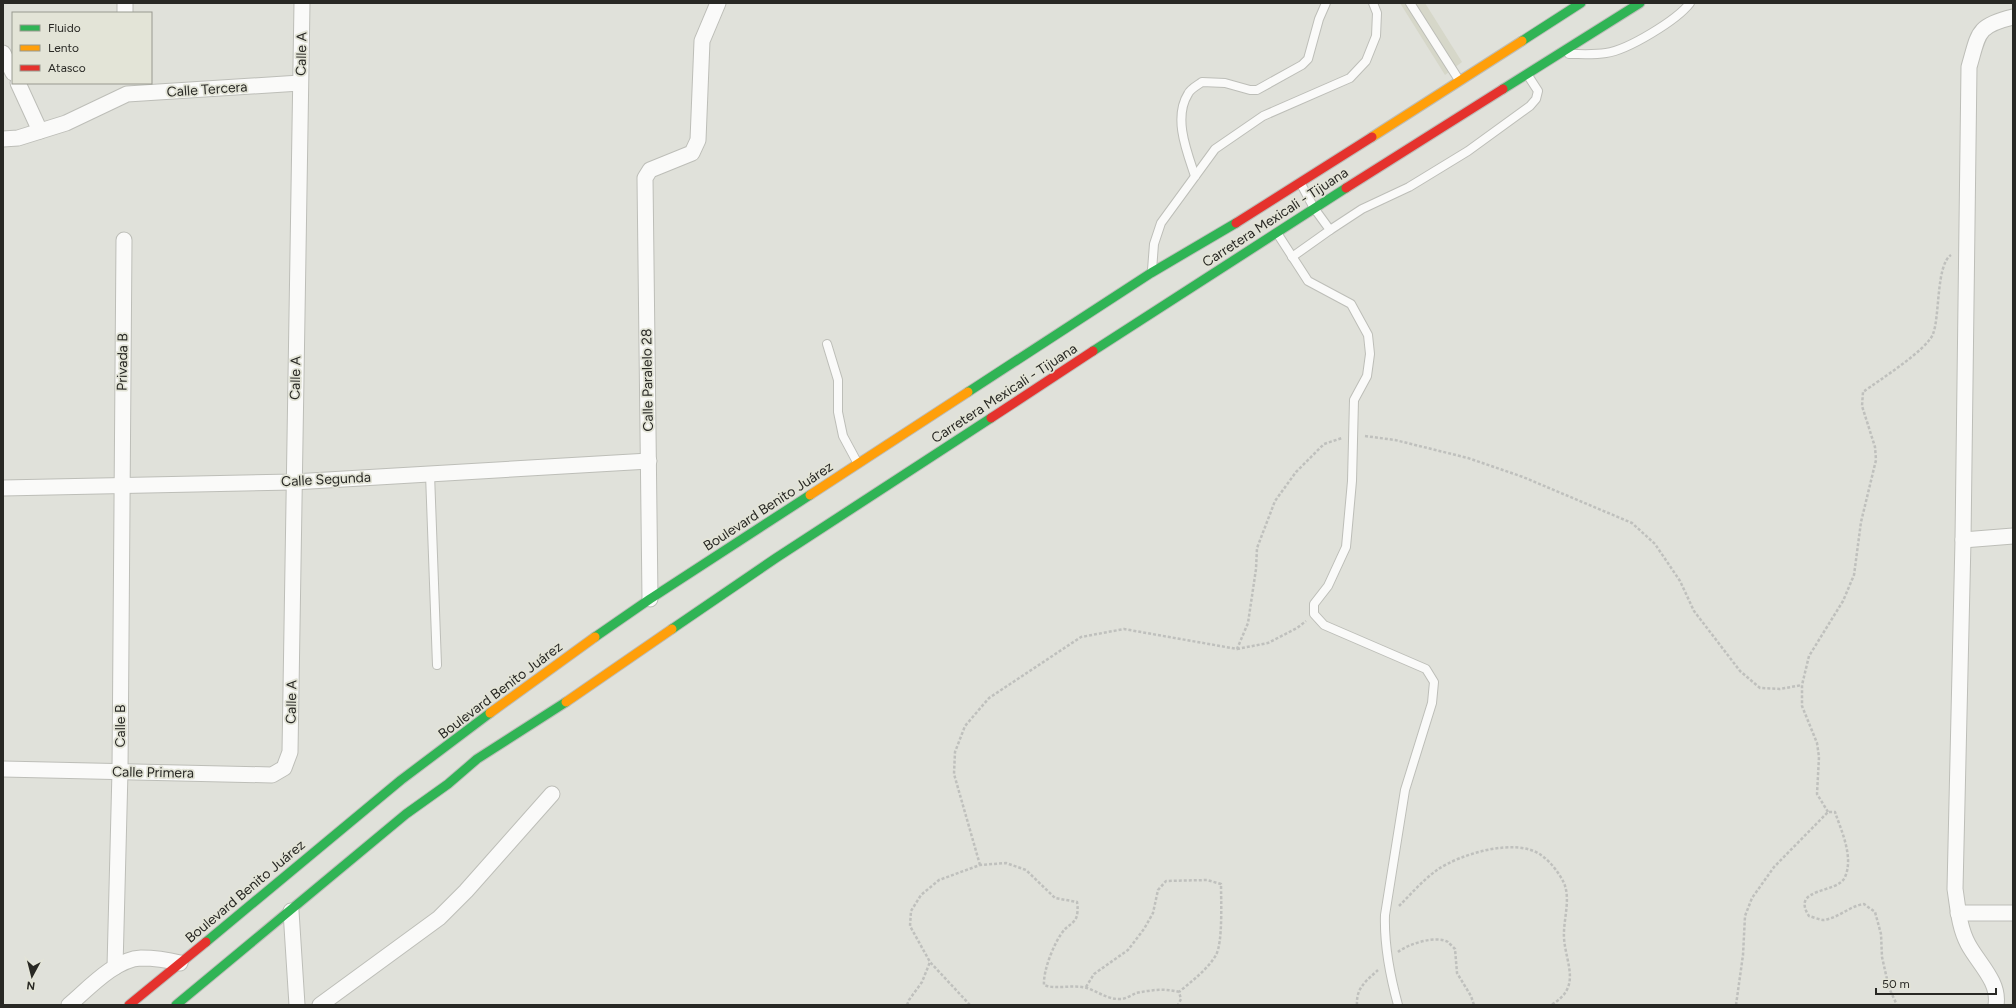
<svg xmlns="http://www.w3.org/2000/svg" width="2016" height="1008" viewBox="0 0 2016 1008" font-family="Figtree,sans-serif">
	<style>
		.built { fill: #d6d7c9 }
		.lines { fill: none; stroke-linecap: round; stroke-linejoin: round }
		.lane-casing { stroke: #bdbeb8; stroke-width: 10 }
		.street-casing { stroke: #bdbeb8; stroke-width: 17 }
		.fast-casing { stroke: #bdbdb9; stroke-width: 11 }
		.slow-casing { stroke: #bdbdb9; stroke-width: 11 }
		.jam-casing { stroke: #bdbdb9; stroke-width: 11 }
		.path { stroke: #bfc0bd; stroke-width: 2.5; stroke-dasharray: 3 2; stroke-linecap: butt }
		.lane { stroke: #fafaf9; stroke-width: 8 }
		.street { stroke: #fafaf9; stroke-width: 15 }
		.fast { stroke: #30b455; stroke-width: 9 }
		.slow { stroke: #ff9f0a; stroke-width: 9 }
		.jam { stroke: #e5322d; stroke-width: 9 }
		.labels { text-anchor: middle; stroke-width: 3.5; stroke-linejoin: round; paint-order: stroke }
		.street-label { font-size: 14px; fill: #282824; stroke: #e3e4d7 }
	</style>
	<rect width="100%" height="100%" fill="#e0e1da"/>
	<!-- built -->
	<polygon class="built" points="1400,3 1425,3 1462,62 1445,75"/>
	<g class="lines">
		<!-- lane casing -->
		<g class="lane-casing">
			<g id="lane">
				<polyline points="1410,3 1459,80"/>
				<path d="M1569,54C1581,54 1594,55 1606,53C1628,50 1677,20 1690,3"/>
				<path d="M1195,176C1187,152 1173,118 1188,94C1190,89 1198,85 1202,82L1225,83L1250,90H1257L1302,65L1308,59L1319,19L1326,3"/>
				<polyline points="1330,230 1362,209 1409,187 1468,151 1530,106 1536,99 1538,91 1527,74"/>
				<path d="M1277,233L1308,281L1351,304L1368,335L1370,354L1367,376L1354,400L1352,481L1346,547L1328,586L1314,604V614L1324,625L1426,669L1434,682L1432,703L1405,790L1385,915C1384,945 1390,976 1398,1005"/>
				<polyline points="1292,257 1330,230 1314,208 1301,184"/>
				<polyline points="1152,270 1154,244 1161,223 1215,149 1263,116 1350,78 1366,61 1376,36 1377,13 1373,3"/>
				<polyline points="827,344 838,380 838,412 843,436 857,462"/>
				<polyline points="430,474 437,665"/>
			</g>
		</g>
		<!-- street casing -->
		<g class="street-casing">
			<g id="street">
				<polyline points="125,3 125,13"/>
				<polyline points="3,53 13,73"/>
				<polyline points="18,83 40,131"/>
				<polyline points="3,139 18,138 66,123 127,94 300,83"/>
				<polyline points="3,488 293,482 649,461"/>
				<polyline points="1963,540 2013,536"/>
				<polyline points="650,599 645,178 650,170 692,153 698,140 702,41 718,3"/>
				<polyline points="3,769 272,775 284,768 290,752 302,3"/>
				<polyline points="291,911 297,1005"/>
				<polyline points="1958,913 2013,913"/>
				<polyline points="115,967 120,771 124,240"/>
				<path d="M69,1005C88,989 115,959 141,958C154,958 168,960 180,963"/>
				<polyline points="320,1005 439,918 466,891 552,794"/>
				<path d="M1996,1005C2000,982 1978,963 1968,944C1959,927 1958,908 1955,889L1963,540L1969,67C1979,33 1976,26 2013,17"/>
			</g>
		</g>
		<!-- fast casing -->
		<g class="fast-casing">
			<g id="fast">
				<polyline points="1522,41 1581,3"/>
				<polyline points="1503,89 1640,3"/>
				<polyline points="1093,351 1346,188"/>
				<polyline points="968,392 1151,273 1236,223"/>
				<polyline points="672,629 776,558 991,418"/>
				<polyline points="595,637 650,599 810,495"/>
				<polyline points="206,942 401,780 490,713"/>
				<polyline points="176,1005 406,814 448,784 477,759 566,702"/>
			</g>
		</g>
		<!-- slow casing -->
		<g class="slow-casing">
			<g id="slow">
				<polyline points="1372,137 1522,41"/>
				<polyline points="810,495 968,392"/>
				<polyline points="566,702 672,629"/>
				<polyline points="490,713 595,637"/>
			</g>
		</g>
		<!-- jam casing -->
		<g class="jam-casing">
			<g id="jam">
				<polyline points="1346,188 1503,89"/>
				<polyline points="1236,223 1372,137"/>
				<polyline points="991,418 1093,351"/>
				<polyline points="129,1005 206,942"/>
			</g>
		</g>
		<!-- path -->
		<g class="path">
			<polyline points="1365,436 1395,440 1468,458 1523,477 1632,523 1655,544 1680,581 1694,611 1740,671 1760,688 1780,689 1802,685"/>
			<polyline points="1237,649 1268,643 1297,628 1306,621"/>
			<path d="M1828,812L1817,794L1819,757L1817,743L1802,706V685L1809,656L1843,601L1854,575L1861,522L1876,460L1875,447L1862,406L1863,392C1878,381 1927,350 1933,334C1940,316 1936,265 1951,255"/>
			<polyline points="980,865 954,774 955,752 965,726 989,698 1081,637 1124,629 1237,649 1248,623 1256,569 1257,548 1275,501 1296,472 1324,444 1342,438"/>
			<path d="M1399,906C1411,894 1423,880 1437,870C1460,854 1516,837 1541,855C1551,862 1559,873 1564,883C1571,900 1563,920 1564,938C1566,965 1582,987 1551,1005"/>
			<path d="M1398,952C1408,944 1436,935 1448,942C1450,944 1453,947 1455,949L1457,973L1471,996L1474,1005"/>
			<path d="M1086,987L1094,974L1128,950L1144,929L1153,913L1158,890L1166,881L1207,880L1221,884C1221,900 1223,942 1216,955C1207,970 1193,980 1179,992"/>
			<polyline points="907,1005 909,1000 922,982 930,962"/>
			<path d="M970,1005L930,962L910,926L911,911L921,895L939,880L980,865L1006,863L1026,870L1055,898L1077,902C1078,907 1078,916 1075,920C1072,924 1068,926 1065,929C1055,940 1043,970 1044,985C1057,990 1072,984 1087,988C1099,992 1108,1000 1122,999C1127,998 1132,995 1136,993C1151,990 1165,988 1179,992L1181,999L1178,1005"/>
			<path d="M1357,1005C1356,988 1366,981 1378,970"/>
			<path d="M1736,1005L1743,955L1745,916L1752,898L1774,867L1828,812H1835C1841,830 1854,857 1845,877C1838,894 1790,887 1809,916C1813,917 1820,920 1824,920C1838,918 1850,906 1864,904L1875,912L1881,934L1882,957L1889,988L1897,1005"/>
		</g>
		<!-- lane -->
		<use href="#lane" class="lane"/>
		<!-- street -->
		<use href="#street" class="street"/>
		<!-- fast -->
		<use href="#fast" class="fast"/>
		<!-- slow -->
		<use href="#slow" class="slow"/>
		<!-- jam -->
		<use href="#jam" class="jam"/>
	</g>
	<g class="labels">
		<!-- street labels -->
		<g class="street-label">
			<text transform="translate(301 54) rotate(-89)" y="5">Calle A</text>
			<text transform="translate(207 89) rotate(-4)" y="5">Calle Tercera</text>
			<text transform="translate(1275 217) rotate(-33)" y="5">Carretera Mexicali - Tijuana</text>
			<text transform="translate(122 362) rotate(-89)" y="5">Privada B</text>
			<text transform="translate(295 378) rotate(-89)" y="5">Calle A</text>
			<text transform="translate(647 380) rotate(-91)" y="5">Calle Paralelo 28</text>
			<text transform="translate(1004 393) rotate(-33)" y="5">Carretera Mexicali - Tijuana</text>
			<text transform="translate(326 479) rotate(-3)" y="5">Calle Segunda</text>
			<text transform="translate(768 506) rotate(-33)" y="5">Boulevard Benito Juárez</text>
			<text transform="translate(500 690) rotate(-37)" y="5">Boulevard Benito Juárez</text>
			<text transform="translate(291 702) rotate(-89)" y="5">Calle A</text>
			<text transform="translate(120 726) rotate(-90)" y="5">Calle B</text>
			<text transform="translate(153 772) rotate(1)" y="5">Calle Primera</text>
			<text transform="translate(245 891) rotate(-40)" y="5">Boulevard Benito Juárez</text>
		</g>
	</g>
	<!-- border -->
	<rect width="2016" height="1008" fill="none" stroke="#282824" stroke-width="8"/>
	<!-- legend -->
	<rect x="12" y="12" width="140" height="72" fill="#e3e4d7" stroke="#98998f"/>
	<rect x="20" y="25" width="20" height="6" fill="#30b455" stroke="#98998f"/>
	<text x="48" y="32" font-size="12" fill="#282824">Fluido</text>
	<rect x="20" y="45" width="20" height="6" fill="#ff9f0a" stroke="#98998f"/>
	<text x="48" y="52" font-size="12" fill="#282824">Lento</text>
	<rect x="20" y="65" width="20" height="6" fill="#e5322d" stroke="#98998f"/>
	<text x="48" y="72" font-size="12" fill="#282824">Atasco</text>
	<!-- north arrow -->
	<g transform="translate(32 976) rotate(187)" stroke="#e3e4d7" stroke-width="3" paint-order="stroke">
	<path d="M0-3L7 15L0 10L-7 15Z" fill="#282824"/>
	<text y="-6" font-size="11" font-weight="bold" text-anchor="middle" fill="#282824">N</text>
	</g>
	<!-- scale -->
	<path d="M1876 988v6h120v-6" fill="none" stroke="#282824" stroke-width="2"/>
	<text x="1882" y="988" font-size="12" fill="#282824" stroke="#e3e4d7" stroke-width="3" paint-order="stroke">50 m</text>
</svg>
